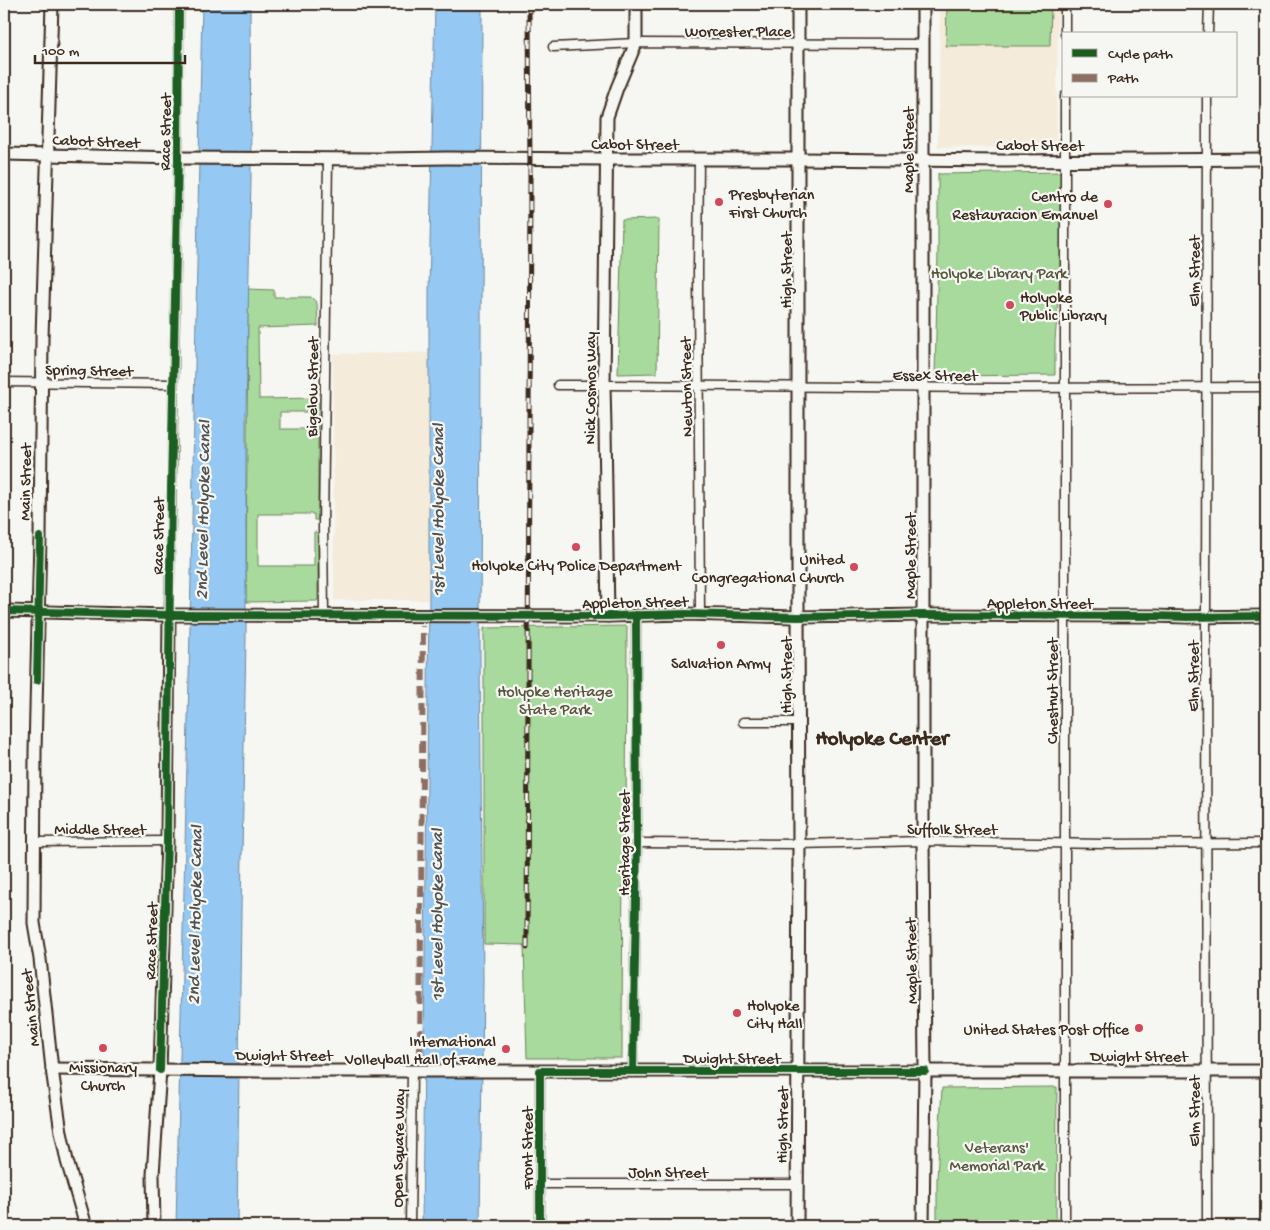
<svg xmlns="http://www.w3.org/2000/svg" width="1270" height="1230" viewBox="0 0 1270 1230" font-family="'Gochi Hand',sans-serif">
	<style>
		.built { fill: #f4ebda }
		.green { fill: #a7da9c; stroke: #71825d; fill-rule: evenodd }
		.water { fill: #95c8f2; stroke: #71899d }
		.lines { fill: none; stroke-linecap: round; stroke-linejoin: round }
		.street-casing { stroke: #3b2a1e; stroke-width: 11 }
		.secondary-casing { stroke: #3b2a1e; stroke-width: 15 }
		.street { stroke: #f6f6f2; stroke-width: 8 }
		.secondary { stroke: #f6f6f2; stroke-width: 11 }
		.rail-casing { stroke: #3b2a1e; stroke-width: 5 }
		.rail { stroke: #f6f6f2; stroke-width: 3; stroke-dasharray: 9; stroke-linecap: butt }
		.quiet { stroke: #8d6e63; stroke-width: 6; stroke-dasharray: 12 6; stroke-linecap: butt }
		.cycleway-casing { stroke: #f6f6f2; stroke-width: 11 }
		.cycleway { stroke: #1b5e20; stroke-width: 8 }
		.poi-dot { fill: #d1495b; stroke: #f6f6f2; stroke-width: 2 }
		.labels { text-anchor: middle; stroke-width: 4.5; stroke-linejoin: round; paint-order: stroke }
		.street-label { font-size: 16px; fill: #3b2a1e; stroke: #f6f6f2 }
		.poi-label { font-size: 16px; fill: #3b2a1e; stroke: #f6f6f2; text-anchor: end }
		.park-label { font-size: 16px; fill: #56563e; stroke: #f6f6f2 }
		.water-label { font-size: 18px; font-style: italic; fill: #525253; stroke: #f6f6f2 }
		.district-label { font-size: 21px; font-weight: bold; fill: #3b2a1e; stroke: #f6f6f2 }
	</style>
	<rect width="100%" height="100%" fill="#f6f6f2"/>
	<filter id="ink" filterUnits="userSpaceOnUse"><feTurbulence type="fractalNoise" baseFrequency=".02" numOctaves="2"/><feDisplacementMap in="SourceGraphic" scale="10" xChannelSelector="R" yChannelSelector="G"/><feConvolveMatrix kernelMatrix="1 2 1 2 8 2 1 2 1" color-interpolation-filters="sRGB"/></filter>
	<g filter="url(#ink)">
		<!-- built -->
		<g class="built">
			<polygon points="940,4 1058,4 1056,148 938,147"/>
			<polygon points="428,353 429,600 334,600 333,354"/>
		</g>
		<!-- green -->
		<g class="green">
			<polygon points="947,4 1051,4 1050,46 946,46"/>
			<polygon points="1061,172 1061,262 1055,341 1055,375 935,376 938,252 938,173 939,174"/>
			<polygon points="659,219 657,373 618,374 622,220"/>
			<path d="M248,289L274,290V297H311L317,303L318,326L258,328L259,399L318,398V520H314V514H258V566H314V532H316L318,534V598L317,601L246,602ZM280,412H316L317,429H280Z"/>
			<polygon points="627,626 626,826 623,837 622,1058 527,1058 524,945 484,944 484,628"/>
			<polygon points="1057,1087 1056,1226 937,1226 937,1179 942,1088"/>
		</g>
		<!-- water -->
		<g class="water">
			<polygon points="202,4 250,4 251,178 246,411 246,637 241,911 237,1226 176,1226 189,678"/>
			<polygon points="435,4 482,4 480,657 483,981 480,1226 422,1226 429,600 429,292"/>
		</g>
		<g class="lines">
			<!-- street casing -->
			<g class="street-casing">
				<g id="street">
					<polyline points="1065,34 1065,4"/>
					<polyline points="1208,34 1209,4"/>
					<polyline points="553,47 636,43 923,44"/>
					<polyline points="1065,96 1065,1226"/>
					<polyline points="699,159 698,270 700,615"/>
					<polyline points="4,382 173,384"/>
					<polyline points="558,385 604,385 996,388 1266,387"/>
					<polyline points="169,615 178,158 179,4"/>
					<polyline points="324,615 323,526 328,159"/>
					<polyline points="743,722 799,722"/>
					<polyline points="34,842 167,841"/>
					<polyline points="637,843 799,844 923,841 1104,844 1266,843"/>
					<polyline points="633,1071 637,843 636,615"/>
					<polyline points="540,1184 796,1184"/>
					<polyline points="410,1226 412,1070"/>
					<polyline points="540,1226 540,1071"/>
					<polyline points="1207,1226 1206,616 1207,96"/>
				</g>
			</g>
			<!-- secondary casing -->
			<g class="secondary-casing">
				<g id="secondary">
					<polyline points="52,4 42,338 40,537 35,752 34,923 40,959 52,1069 61,1132 67,1161 86,1226"/>
					<polyline points="923,4 923,841 925,1071 923,1226"/>
					<polyline points="4,154 178,158 381,159 447,158 606,159 799,159 1004,161 1266,159"/>
					<polyline points="4,611 169,615 608,616 685,614 798,617 923,615 1153,616 1187,617 1266,616"/>
					<polyline points="608,616 605,428 604,386 607,117 617,88 636,43 636,4"/>
					<polyline points="52,1069 260,1071 1266,1071"/>
					<polyline points="154,1226 153,1175 160,1070 167,841 169,615"/>
					<polyline points="797,1226 799,844 798,611 798,4"/>
				</g>
			</g>
			<!-- street -->
			<use href="#street" class="street"/>
			<!-- secondary -->
			<use href="#secondary" class="secondary"/>
			<!-- rail casing -->
			<g class="rail-casing">
				<g id="rail">
					<polyline points="527,948 530,175 529,4"/>
					<polyline points="4,1217 6,1226"/>
				</g>
			</g>
			<!-- rail -->
			<use href="#rail" class="rail"/>
			<!-- quiet -->
			<polyline class="quiet" points="420,1059 423,626"/>
			<!-- cycleway casing -->
			<g class="cycleway-casing">
				<g id="cycleway">
					<polyline points="4,611 169,615 608,616 685,614 798,617 923,615 1153,616 1187,617 1266,616"/>
					<polyline points="37,680 40,537"/>
					<polyline points="160,1070 167,841 171,488 178,158 179,4"/>
					<polyline points="633,1071 637,843 636,615"/>
					<polyline points="540,1226 540,1071 925,1071"/>
				</g>
			</g>
			<!-- cycleway -->
			<use href="#cycleway" class="cycleway"/>
		</g>
	</g>
	<!-- markers -->
	<g class="poi-dot">
		<circle cx="719" cy="202" r="5"/>
		<circle cx="1108" cy="204" r="5"/>
		<circle cx="1010" cy="305" r="5"/>
		<circle cx="576" cy="547" r="5"/>
		<circle cx="854" cy="567" r="5"/>
		<circle cx="721" cy="645" r="5"/>
		<circle cx="737" cy="1013" r="5"/>
		<circle cx="1139" cy="1028" r="5"/>
		<circle cx="103" cy="1048" r="5"/>
		<circle cx="506" cy="1049" r="5"/>
	</g>
	<g class="labels">
		<!-- street labels -->
		<g class="street-label">
			<text x="738" y="36">Worcester Place</text>
			<text transform="translate(164 132) rotate(-89)" y="6">Race Street</text>
			<text transform="translate(96 140) rotate(2)" y="6">Cabot Street</text>
			<text x="635" y="149">Cabot Street</text>
			<text x="1040" y="150">Cabot Street</text>
			<text transform="translate(907 150) rotate(-90)" y="6">Maple Street</text>
			<text transform="translate(785 270) rotate(-90)" y="6">High Street</text>
			<text transform="translate(1193 271) rotate(-90)" y="6">Elm Street</text>
			<text transform="translate(89 369) rotate(1)" y="6">Spring Street</text>
			<text x="935" y="380">Essex Street</text>
			<text transform="translate(311 387) rotate(-89)" y="6">Bigelow Street</text>
			<text transform="translate(685 387) rotate(-91)" y="6">Newton Street</text>
			<text transform="translate(589 388) rotate(-90)" y="6">Nick Cosmos Way</text>
			<text transform="translate(24 482) rotate(-89)" y="6">Main Street</text>
			<text transform="translate(157 536) rotate(-89)" y="6">Race Street</text>
			<text transform="translate(909 556) rotate(-90)" y="6">Maple Street</text>
			<text transform="translate(635 601) rotate(-1)" y="6">Appleton Street</text>
			<text x="1040" y="608">Appleton Street</text>
			<text transform="translate(785 675) rotate(-90)" y="6">High Street</text>
			<text transform="translate(1192 676) rotate(-90)" y="6">Elm Street</text>
			<text transform="translate(1051 691) rotate(-90)" y="6">Chestnut Street</text>
			<text x="100" y="834">Middle Street</text>
			<text x="952" y="834">Suffolk Street</text>
			<text transform="translate(623 843) rotate(-90)" y="6">Heritage Street</text>
			<text transform="translate(150 941) rotate(-88)" y="6">Race Street</text>
			<text transform="translate(910 961) rotate(-91)" y="6">Maple Street</text>
			<text transform="translate(29 1008) rotate(-96)" y="6">Main Street</text>
			<text x="284" y="1060">Dwight Street</text>
			<text x="1139" y="1061">Dwight Street</text>
			<text x="732" y="1063">Dwight Street</text>
			<text transform="translate(1193 1111) rotate(-90)" y="6">Elm Street</text>
			<text transform="translate(781 1125) rotate(-89)" y="6">High Street</text>
			<text transform="translate(397 1148) rotate(-89)" y="6">Open Square Way</text>
			<text transform="translate(526 1148) rotate(-90)" y="6">Front Street</text>
			<text x="668" y="1177">John Street</text>
		</g>
		<!-- poi labels -->
		<g class="poi-label">
			<text x="729" y="199" text-anchor="start">Presbyterian<tspan x="729" dy="18">First Church</tspan></text>
			<text x="1098" y="201">Centro de<tspan x="1098" dy="18">Restauracion Emanuel</tspan></text>
			<text x="1020" y="302" text-anchor="start">Holyoke<tspan x="1020" dy="18">Public Library</tspan></text>
			<text x="844" y="564">United<tspan x="844" dy="18">Congregational Church</tspan></text>
			<text x="576" y="570" text-anchor="middle">Holyoke City Police Department</text>
			<text x="721" y="668" text-anchor="middle">Salvation Army</text>
			<text x="747" y="1010" text-anchor="start">Holyoke<tspan x="747" dy="18">City Hall</tspan></text>
			<text x="1129" y="1034">United States Post Office</text>
			<text x="496" y="1046">International<tspan x="496" dy="18">Volleyball Hall of Fame</tspan></text>
			<text x="103" y="1072" text-anchor="middle">Missionary<tspan x="103" dy="18">Church</tspan></text>
		</g>
		<!-- park labels -->
		<g class="park-label">
			<text x="999" y="278">Holyoke Library Park</text>
			<text x="555" y="696">Holyoke Heritage<tspan x="555" dy="18">State Park</tspan></text>
			<text x="997" y="1152">Veterans'<tspan x="997" dy="18">Memorial Park</tspan></text>
		</g>
		<!-- water labels -->
		<g class="water-label">
			<text transform="translate(202 510) rotate(-89)" y="6">2nd Level Holyoke Canal</text>
			<text transform="translate(437 510) rotate(-90)" y="6">1st Level Holyoke Canal</text>
			<text transform="translate(194 915) rotate(-89)" y="6">2nd Level Holyoke Canal</text>
			<text transform="translate(436 915) rotate(-90)" y="6">1st Level Holyoke Canal</text>
		</g>
		<!-- district labels -->
		<g class="district-label">
			<text x="882" y="744">Holyoke Center</text>
		</g>
	</g>
	<!-- margin -->
	<rect width="1270" height="1230" fill="none" stroke="#f6f6f2" stroke-width="20"/>
	<rect x="10" y="10" width="1250" height="1210" fill="none" stroke="#3b2a1e" stroke-width="2" filter="url(#ink)"/>
	<!-- legend -->
	<rect x="1062" y="32" width="175" height="65" fill="#f6f6f2" stroke="#aba49d"/>
	<rect x="1072" y="49" width="25" height="8" fill="#1b5e20" stroke="#aba49d"/>
	<text x="1108" y="58" font-size="15" fill="#3b2a1e">Cycle path</text>
	<rect x="1072" y="74" width="25" height="8" fill="#8d6e63" stroke="#aba49d"/>
	<text x="1108" y="82" font-size="15" fill="#3b2a1e">Path</text>
	<!-- scale -->
	<path d="M35 55v8h150v-8" fill="none" stroke="#3b2a1e" stroke-width="2.5"/>
	<text x="42" y="55" font-size="15" fill="#3b2a1e" stroke="#f6f6f2" stroke-width="4" paint-order="stroke">100 m</text>
</svg>
